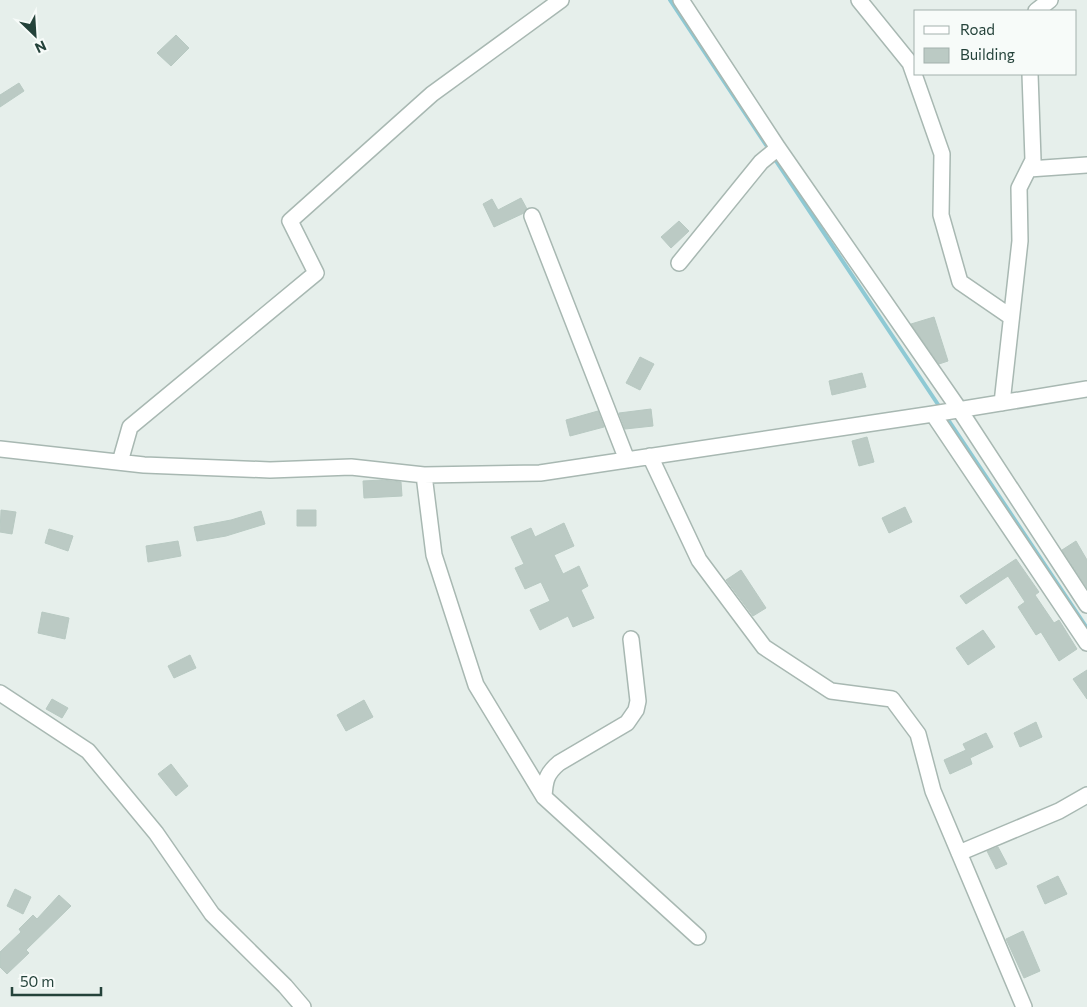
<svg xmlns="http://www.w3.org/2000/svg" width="1087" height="1007" font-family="Commissioner,sans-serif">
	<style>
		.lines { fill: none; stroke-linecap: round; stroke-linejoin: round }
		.stream { stroke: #8ec9d4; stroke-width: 4 }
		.building { fill: #bbcac4; stroke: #b8c9c2 }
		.minor-casing { stroke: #a8b8b2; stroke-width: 18 }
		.minor { stroke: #fff; stroke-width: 15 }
	</style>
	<rect width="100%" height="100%" fill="#e6efeb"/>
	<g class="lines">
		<!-- stream -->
		<path class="stream" d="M670,0L766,145
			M776,161L941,409
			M945,415L1087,628"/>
	</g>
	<!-- building -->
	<path class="building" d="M176,35L189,48L171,66L157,53Z
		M19,83L24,91L0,107V95Z
		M521,198L527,209L524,213L494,227L483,204L492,199L498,210Z
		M679,221L689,231L671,248L661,237Z
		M934,317L948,361L939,364L911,324Z
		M640,357L654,364L640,390L626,383Z
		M862,373L866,387L832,395L829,381Z
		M651,409L653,426L625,429L619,413Z
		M598,411L604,427L570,436L566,420Z
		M867,437L874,462L859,466L852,441Z
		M382,480L401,482L402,496L364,498L363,481Z
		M905,507L912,522L889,533L882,518Z
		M1,510L16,512L12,534L0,532Z
		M297,510H316V526H297Z
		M261,511L265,524L226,536L197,541L194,527L231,520Z
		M564,523L574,546L554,555L563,574L579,566L588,586L581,590L594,618L573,627L568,616L540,630L530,610L550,601L541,582L525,589L515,568L524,564L511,537L531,528L535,537Z
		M49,529L73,536L68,551L45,543Z
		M178,541L181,556L148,562L146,546Z
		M1076,541L1087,560V588L1062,550Z
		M1016,559L1039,592L1035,595L1054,623L1059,620L1077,649L1059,661L1041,632L1036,635L1018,607L1025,602L1008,576L966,604L960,596Z
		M741,570L766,608L753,616L726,580Z
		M42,612L69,618L65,639L38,633Z
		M983,630L995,647L968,665L956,648Z
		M190,655L196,668L174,678L168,666Z
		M1087,670V699L1073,679Z
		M52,699L68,708L62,718L46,709Z
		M364,700L373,717L346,731L337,715Z
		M1036,722L1042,737L1020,747L1014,733Z
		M986,733L993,747L970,758L972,764L950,774L944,760L966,750L963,744Z
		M171,764L188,786L176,796L158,774Z
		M998,847L1007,864L996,869L987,851Z
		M1058,876L1067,894L1045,904L1037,886Z
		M15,889L31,897L23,914L7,906Z
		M59,895L71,906L26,950L29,953L7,974L0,967V952L21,932L19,929L33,915L37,919Z
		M1023,931L1040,971L1024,978L1006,939Z"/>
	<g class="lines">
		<defs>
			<path id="minor" d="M681,0L778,148L959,409L1087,605
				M859,0L910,63L942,154L941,215L960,282L1011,317
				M1036,11L1050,0
				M1029,169L1087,165
				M532,216L627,460
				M679,263L761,162L778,148
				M1002,403L1020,241L1019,188L1033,160L1030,74
				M933,414L1087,643
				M0,449L144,465L270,470L351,467L424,475L540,473L933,414L1087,389
				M650,456L699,560L764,647L831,691L892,699L918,734L933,791L1024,1007
				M120,462L130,427L316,273L290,221L432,94L561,0
				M424,475L434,555L476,685L544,797L698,937
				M0,693L88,751L156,833L212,914L285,986L303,1007
				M544,797C545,781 546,774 559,763L627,723L636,710L638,701L631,639
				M959,853L1059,811L1087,795"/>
		</defs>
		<!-- minor casing -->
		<use href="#minor" class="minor-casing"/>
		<!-- minor -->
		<use href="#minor" class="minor"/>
	</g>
	<!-- legend -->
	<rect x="914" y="10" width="162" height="65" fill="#f7fbf9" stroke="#a3b1ad"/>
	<rect x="924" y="26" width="25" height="8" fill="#ffffff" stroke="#a3b1ad"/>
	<text x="960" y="35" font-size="15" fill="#24423a">Road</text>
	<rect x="924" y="48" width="25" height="15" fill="#bbcac4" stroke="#a3b1ad"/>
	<text x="960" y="60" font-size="15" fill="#24423a">Building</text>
	<!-- north arrow -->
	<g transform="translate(35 35) rotate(155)" stroke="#f7fbf9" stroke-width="4" paint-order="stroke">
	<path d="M0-4L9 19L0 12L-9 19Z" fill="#24423a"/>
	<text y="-8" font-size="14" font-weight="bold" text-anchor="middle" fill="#24423a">N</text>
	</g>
	<!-- scale -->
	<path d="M12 987v8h89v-8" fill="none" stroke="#24423a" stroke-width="2.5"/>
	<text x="20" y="987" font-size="15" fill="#24423a" stroke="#f7fbf9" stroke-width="4" paint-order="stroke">50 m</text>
</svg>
